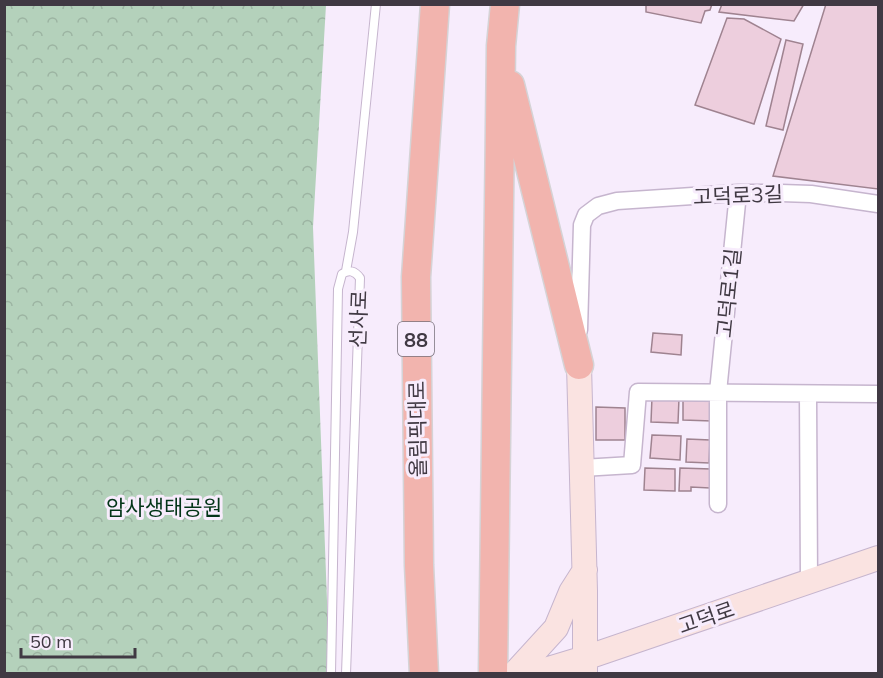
<svg xmlns="http://www.w3.org/2000/svg" width="883" height="678" font-family="Mulish,'Noto Sans KR',sans-serif">
	<style>
		.park { fill: url(#park-crowns) }
		.building { fill: #edcedd; stroke: #9f8390; stroke-width: 1.5 }
		.lines { fill: none; stroke-linecap: round; stroke-linejoin: round }
		.service-casing { stroke: #c6b5ce; stroke-width: 10 }
		.minor-casing { stroke: #c6b5ce; stroke-width: 19 }
		.secondary-casing { stroke: #c6b5ce; stroke-width: 26 }
		.trunk-casing { stroke: #d5d3d6; stroke-width: 31 }
		.service { stroke: #fff; stroke-width: 8 }
		.minor { stroke: #fff; stroke-width: 16 }
		.secondary { stroke: #fae3e1; stroke-width: 24 }
		.trunk { stroke: #f2b4ae; stroke-width: 28 }
		.labels { text-anchor: middle; dominant-baseline: central; stroke-width: 6; stroke-linejoin: round; paint-order: stroke }
		.shield { fill: #f7ecfc; stroke: #776f7a; stroke-width: 1.5 }
		.shield-label { font-size: 20px; font-weight: bold; fill: #403943 }
		.street-label { font-size: 21px; fill: #403943; stroke: #f7ecfc }
		.park-label { font-size: 21px; fill: #033518; stroke: #f7ecfc }
	</style>
	<defs>
		<pattern id="park-crowns" width="20" height="18" patternUnits="userSpaceOnUse" patternTransform="scale(1.5)"><rect width="20" height="18" fill="#b4d1bb"/><path d="M2 6a3 3 0 1 1 6 0M12 15a3 3 0 1 1 6 0" fill="none" stroke="#9cb4a2"/></pattern>
	</defs>
	<rect width="100%" height="100%" fill="#f7ecfc"/>
	<!-- park -->
	<path class="park" d="M4,5H326L313,227L327,601V673H5Z"/>
	<!-- building -->
	<path class="building" d="M646,4H712L710,10L705,11L701,23L646,12Z
		M722,4H804L794,21L719,12Z
		M826,4H878V189L773,176Z
		M727,18L744,19L781,39L754,124L695,105Z
		M786,40L803,44L783,130L766,126Z
		M653,333L682,335L681,355L651,352Z
		M652,397L679,398L678,423L651,422Z
		M683,400L713,401L712,421L683,420Z
		M596,407L625,408V440H596Z
		M652,435L681,436L680,460L650,458Z
		M687,439L710,440L709,463L686,462Z
		M645,468L675,469V491L644,490Z
		M680,468L711,469L710,488L691,487V491H679Z"/>
	<g class="lines">
		<defs>
			<path id="service" d="M346,271L353,232L376,4
				M331,674L338,289L342,274C349,269 355,271 360,278L346,674"/>
			<path id="minor" d="M579,330L582,225L586,215L598,206L617,201L738,193H781L811,194L878,204
				M808,394L809,582
				M582,468L632,465L638,392L878,394
				M718,504V392L738,193"/>
			<path id="secondary" d="M579,365L585,591V674
				M514,674L556,628L571,592L585,570
				M532,674L585,658L878,558"/>
			<path id="trunk" d="M510,85L579,365
				M424,674L419,565L416,277L435,4
				M493,674L501,46L505,4"/>
		</defs>
		<!-- service casing -->
		<use href="#service" class="service-casing"/>
		<!-- minor casing -->
		<use href="#minor" class="minor-casing"/>
		<!-- secondary casing -->
		<use href="#secondary" class="secondary-casing"/>
		<!-- trunk casing -->
		<use href="#trunk" class="trunk-casing"/>
		<!-- service -->
		<use href="#service" class="service"/>
		<!-- minor -->
		<use href="#minor" class="minor"/>
		<!-- secondary -->
		<use href="#secondary" class="secondary"/>
		<!-- trunk -->
		<use href="#trunk" class="trunk"/>
	</g>
	<g class="labels">
		<!-- shield labels -->
		<rect class="shield" x="398" y="322" width="36" height="34" rx="4.5"/>
		<g class="shield-label">
			<text x="416" y="339">88</text>
		</g>
		<!-- street labels -->
		<g class="street-label">
			<text transform="translate(738 195) rotate(-2)">고덕로3길</text>
			<text transform="translate(728 293) rotate(-84)">고덕로1길</text>
			<text transform="translate(358 319) rotate(-88)">선사로</text>
			<text transform="translate(417 429) rotate(-91)">올림픽대로</text>
			<text transform="translate(706 617) rotate(-19)">고덕로</text>
		</g>
		<!-- park labels -->
		<g class="park-label">
			<text x="164" y="507">암사생태공원</text>
		</g>
	</g>
	<!-- border -->
	<rect width="883" height="678" fill="none" stroke="#403943" stroke-width="12"/>
	<!-- scale -->
	<path d="M21 648v9h114v-9" fill="none" stroke="#403943" stroke-width="3"/>
	<text x="30" y="648" font-size="18" fill="#403943" stroke="#f7ecfc" stroke-width="4.5" paint-order="stroke">50 m</text>
</svg>
